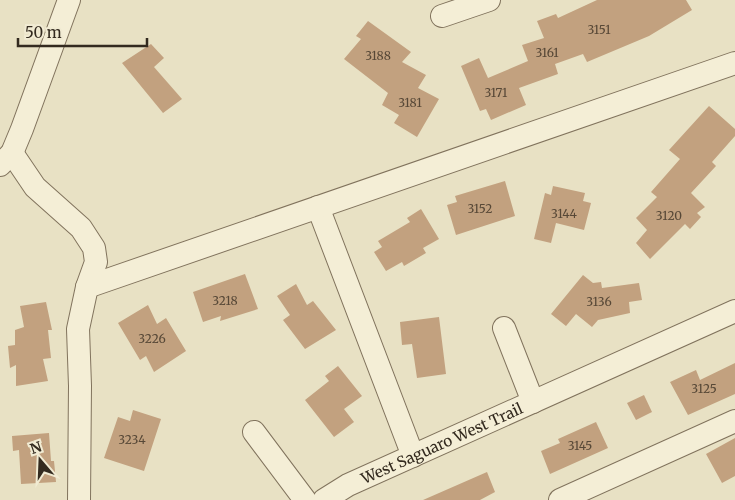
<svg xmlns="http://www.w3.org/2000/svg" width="735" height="500" font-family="Merriweather,serif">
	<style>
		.building { fill: #c2a17f }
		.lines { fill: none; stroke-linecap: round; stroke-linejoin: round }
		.minor-casing { stroke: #81735d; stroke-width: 24 }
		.minor { stroke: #f4eed6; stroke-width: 22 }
		.labels { text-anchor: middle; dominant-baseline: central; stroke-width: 5; stroke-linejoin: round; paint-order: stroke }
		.number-label { font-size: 12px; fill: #574837 }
		.street-label { font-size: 15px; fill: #332a1f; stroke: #f1ebd3 }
	</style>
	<rect width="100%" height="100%" fill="#e8e1c4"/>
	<!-- building -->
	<path class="building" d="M597,0H686L692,10L649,36L587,62L583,54L555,64L558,74L519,88L526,105L491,120L486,109L480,111L461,66L479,58L488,78L528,61L522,45L544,38L537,21L556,14L558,18Z
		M368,21L411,52L402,62L426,75L418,88L439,99L417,137L394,123L399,115L382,105L388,93L344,59L361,39L356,36Z
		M151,44L164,58L154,67L182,99L163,113L122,63Z
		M709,106L735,129V136L712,162L716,166L691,193L705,207L697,213L701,217L690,229L685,224L650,259L636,243L647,230L636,218L657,197L651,192L680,159L669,150Z
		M505,181L515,216L456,235L447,205L457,202L455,196Z
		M553,186L585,193L583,201L591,203L584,230L556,223L551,243L534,239L545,193L551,195Z
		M421,209L439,239L423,248L426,253L404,266L402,262L386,271L374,252L382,247L378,241L410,222L407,218Z
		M245,274L258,309L220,321L221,316L203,322L193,292Z
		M583,275L593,283L601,282L602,288L639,283L642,300L629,302L630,313L598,320L592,327L576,314L566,326L551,314Z
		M296,284L307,305L313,301L336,330L305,349L283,320L290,315L277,296Z
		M46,302L52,330H48L51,358L43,359L48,381L16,386V365L10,368L8,346L15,345V330L24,327L20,306Z
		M148,305L157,324L166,318L186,351L154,372L146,356L140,360L118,323Z
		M439,317L446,374L417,378L412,344L402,345L400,322Z
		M735,363V394L688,415L670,382L696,370L700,380Z
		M338,366L362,396L344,409L354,422L334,437L305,400L329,381L325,376Z
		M644,395L652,412L636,420L627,403Z
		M133,410L161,419L144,471L104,458L118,417L130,421Z
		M596,422L608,448L550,474L541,451L560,443L558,439Z
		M49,433L51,461H54L56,482L21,484L19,450L13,451L12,436Z
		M735,438V476L722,483L706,454Z
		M487,472L495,492L480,500H423Z"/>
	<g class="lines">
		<defs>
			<g id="minor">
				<path d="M442,16L489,0"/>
				<path d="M12,153L35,187L81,228L94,248L96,262L87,287L78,329L80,386L79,500"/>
				<path d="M0,165L12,153L22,129L69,0"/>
				<path d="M318,207L413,456"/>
				<path d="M87,287L735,63"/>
				<path d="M504,328L533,402"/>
				<path d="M254,432L305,500"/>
				<path id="s1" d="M324,500L348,485L735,311"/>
				<path d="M560,500L735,421"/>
			</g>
		</defs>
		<!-- minor casing -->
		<use href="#minor" class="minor-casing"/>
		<!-- minor -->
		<use href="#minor" class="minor"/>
	</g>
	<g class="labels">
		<!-- number labels -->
		<g class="number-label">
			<text x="599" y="29">3151</text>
			<text x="547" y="52">3161</text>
			<text x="378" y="55">3188</text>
			<text x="496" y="92">3171</text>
			<text x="410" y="102">3181</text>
			<text x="480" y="208">3152</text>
			<text x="564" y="213">3144</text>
			<text x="669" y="215">3120</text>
			<text x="225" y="300">3218</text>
			<text x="599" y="301">3136</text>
			<text x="152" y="338">3226</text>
			<text x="704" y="388">3125</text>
			<text x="132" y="439">3234</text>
			<text x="580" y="445">3145</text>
		</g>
		<!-- street labels -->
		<g class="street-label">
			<text stroke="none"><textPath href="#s1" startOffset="131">West Saguaro West Trail</textPath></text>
		</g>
	</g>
	<!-- north arrow -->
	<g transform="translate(40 460) rotate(341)" stroke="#f1ebd3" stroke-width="4" paint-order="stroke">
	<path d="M0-4L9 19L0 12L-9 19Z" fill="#332a1f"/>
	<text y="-8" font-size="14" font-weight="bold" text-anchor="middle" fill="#332a1f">N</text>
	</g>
	<!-- scale -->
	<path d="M18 38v8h129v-8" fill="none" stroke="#332a1f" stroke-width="2.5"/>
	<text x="25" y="38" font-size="15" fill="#332a1f" stroke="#f1ebd3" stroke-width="4" paint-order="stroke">50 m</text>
</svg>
